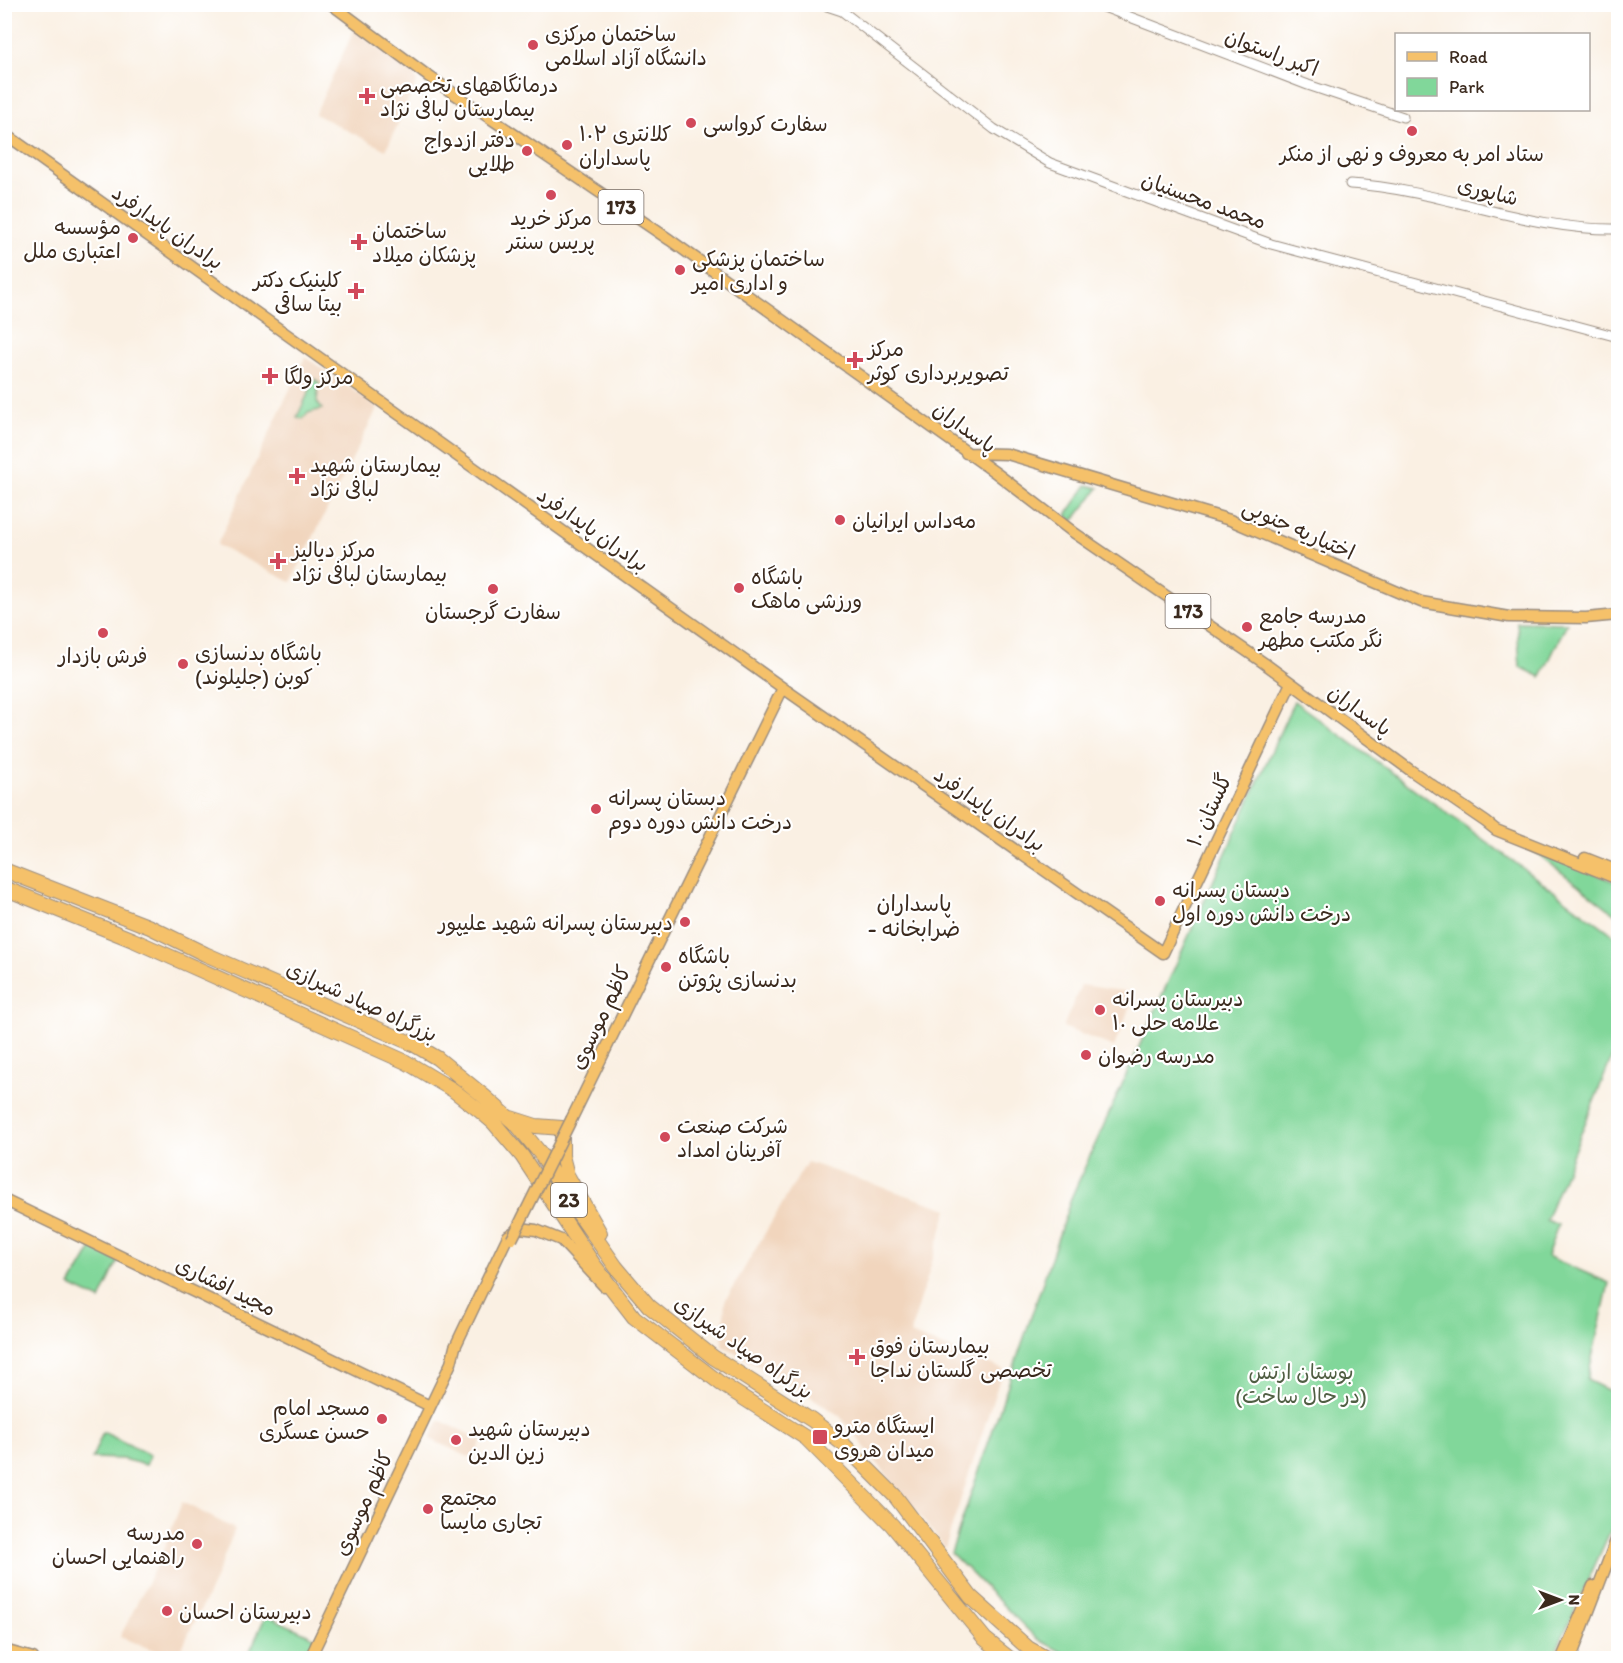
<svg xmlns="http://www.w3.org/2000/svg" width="1623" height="1663" font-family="Itim,'Playpen Sans Arabic',sans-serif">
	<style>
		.built { fill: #f1d5bd }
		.green { fill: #81d79a; stroke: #5e805c; stroke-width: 1.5 }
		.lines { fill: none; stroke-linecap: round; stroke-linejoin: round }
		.minor-casing { stroke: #9a8d80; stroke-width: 11 }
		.major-casing { stroke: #9a8d80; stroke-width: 13 }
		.highway-casing { stroke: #9a8d80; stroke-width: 16 }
		.minor { stroke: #fff; stroke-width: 9 }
		.major { stroke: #f5c16b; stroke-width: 10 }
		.highway { stroke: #f5c16b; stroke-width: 14 }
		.major-bridge-casing { stroke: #9a8d80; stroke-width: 13; stroke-linecap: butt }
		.major-bridge { stroke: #f5c16b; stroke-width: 10 }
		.poi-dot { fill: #d1495b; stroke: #fff; stroke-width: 2 }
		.labels { text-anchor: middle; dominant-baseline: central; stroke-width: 4.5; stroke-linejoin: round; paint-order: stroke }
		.shield { fill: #fff; stroke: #766a62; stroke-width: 1.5 }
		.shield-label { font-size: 20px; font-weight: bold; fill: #3b2a1e }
		.poi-label { font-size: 21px; fill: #3b2a1e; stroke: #fff; text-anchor: start }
		.street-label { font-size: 21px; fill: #3b2a1e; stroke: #fff }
		.park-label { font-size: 21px; fill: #505e43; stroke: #fff }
		.neighbourhood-label { font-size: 22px; fill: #3b2a1e; stroke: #fff }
	</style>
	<rect width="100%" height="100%" fill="#fff"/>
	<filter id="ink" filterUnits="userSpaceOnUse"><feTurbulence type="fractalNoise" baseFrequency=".0167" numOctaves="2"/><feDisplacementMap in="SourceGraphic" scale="12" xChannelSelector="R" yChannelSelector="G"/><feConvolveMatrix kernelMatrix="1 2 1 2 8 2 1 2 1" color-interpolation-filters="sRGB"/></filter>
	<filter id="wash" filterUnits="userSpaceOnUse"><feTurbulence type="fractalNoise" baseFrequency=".008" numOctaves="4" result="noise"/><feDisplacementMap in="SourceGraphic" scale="24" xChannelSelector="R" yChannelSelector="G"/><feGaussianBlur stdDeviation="1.35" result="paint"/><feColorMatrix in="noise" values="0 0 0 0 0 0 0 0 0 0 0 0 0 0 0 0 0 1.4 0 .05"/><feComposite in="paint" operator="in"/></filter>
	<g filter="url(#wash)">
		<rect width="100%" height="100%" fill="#faf0e3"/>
		<!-- built -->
		<path class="built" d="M354,30L414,73L417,82L386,150L315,114Z
			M305,357L378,407L291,582L217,545Z
			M1081,985L1135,993L1114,1047L1063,1027Z
			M807,1162L948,1209L910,1334L1003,1369L945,1548L840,1416L796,1387L722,1345L725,1301Z
			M439,1420L482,1440L473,1459L430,1439Z
			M182,1502L235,1529L213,1584L177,1658H174L120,1637L160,1558Z"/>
		<!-- green -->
		<path class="green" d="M315,379L319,382L317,402L322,409L308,413L303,419L297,417Z
			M1087,485L1099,488L1073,521L1066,515Z
			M1517,622L1567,623L1541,677L1520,667Z
			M1294,701L1618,938V1042L1546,1220L1558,1225L1547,1256L1609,1283L1587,1380L1618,1395V1514L1553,1658H1073L1037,1639L951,1553L1072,1196Z
			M1530,848L1618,883V916Z
			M92,1248L118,1261L100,1300L70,1286Z
			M103,1432L150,1455L146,1465L122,1459L92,1458Z
			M266,1615L316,1638L304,1658H247Z"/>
	</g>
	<g filter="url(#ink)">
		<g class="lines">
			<defs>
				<path id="minor" d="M821,4L842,11L994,129L1050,163L1271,244L1618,337
					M1096,4L1308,85L1403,117
					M1350,184C1441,189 1527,231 1618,229"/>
				<path id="major" d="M331,4L428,76L670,240L996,473L1073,532L1264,663L1410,770L1486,822L1496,830L1618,879
					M4,133L783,688L1163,953L1291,683
					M966,453L1007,454L1230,520L1421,602L1509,617L1586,618L1618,615
					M1585,858L1618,871
					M572,1118L783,688
					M4,1200L430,1406
					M4,1650L33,1658
					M310,1658L451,1363L455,1347L508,1236L520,1228L536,1230L561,1240L604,1286
					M1562,1658L1593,1586
					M1571,1658L1618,1535"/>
				<path id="highway" d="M4,870L150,927L205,954L413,1044L437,1058L485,1097L518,1126L540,1153L568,1198L616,1267L649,1306L713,1357L812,1420L843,1444L895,1496L971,1597L1028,1648L1046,1658
					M4,888L133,940L406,1062L453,1090L480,1111L494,1123L522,1156L594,1265L634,1317L720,1383L806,1438L892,1525L985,1639L1009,1658
					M511,1118L536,1126L562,1128V1156L567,1175L600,1233"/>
			</defs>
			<!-- minor casing -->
			<use href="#minor" class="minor-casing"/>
			<!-- major casing -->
			<use href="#major" class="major-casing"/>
			<!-- highway casing -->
			<use href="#highway" class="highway-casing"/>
			<!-- minor -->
			<use href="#minor" class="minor"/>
			<!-- major -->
			<use href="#major" class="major"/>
			<!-- highway -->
			<use href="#highway" class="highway"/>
			<defs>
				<path id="major-bridge" d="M512,1239L572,1118"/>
			</defs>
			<!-- major-bridge casing -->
			<use href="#major-bridge" class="major-bridge-casing"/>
			<!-- major-bridge -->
			<use href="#major-bridge" class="major-bridge"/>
		</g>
	</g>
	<!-- markers -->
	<g class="poi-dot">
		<circle cx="533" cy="45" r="6"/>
		<path d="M364 87h6v6h6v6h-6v6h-6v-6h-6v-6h6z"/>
		<circle cx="691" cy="123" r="6"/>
		<circle cx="1412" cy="131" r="6"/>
		<circle cx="567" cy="145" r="6"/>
		<circle cx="527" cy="151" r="6"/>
		<circle cx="551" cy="195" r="6"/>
		<circle cx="133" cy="238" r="6"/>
		<path d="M356 233h6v6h6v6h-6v6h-6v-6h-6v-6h6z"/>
		<circle cx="680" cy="270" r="6"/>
		<path d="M353 282h6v6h6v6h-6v6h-6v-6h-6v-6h6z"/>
		<path d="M852 351h6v6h6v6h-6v6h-6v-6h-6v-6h6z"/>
		<path d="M267 367h6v6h6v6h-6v6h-6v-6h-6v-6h6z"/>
		<path d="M294 467h6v6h6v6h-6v6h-6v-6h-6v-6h6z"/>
		<circle cx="840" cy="520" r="6"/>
		<path d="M275 552h6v6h6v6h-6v6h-6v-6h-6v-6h6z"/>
		<circle cx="739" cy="588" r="6"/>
		<circle cx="493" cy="589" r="6"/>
		<circle cx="1247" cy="627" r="6"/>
		<circle cx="103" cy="633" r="6"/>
		<circle cx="183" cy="664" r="6"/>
		<circle cx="596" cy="809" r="6"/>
		<circle cx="1160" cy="901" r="6"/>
		<circle cx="685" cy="922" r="6"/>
		<circle cx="666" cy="967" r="6"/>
		<circle cx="1100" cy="1010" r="6"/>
		<circle cx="1086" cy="1055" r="6"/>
		<circle cx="665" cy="1137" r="6"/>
		<path d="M854 1348h6v6h6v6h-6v6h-6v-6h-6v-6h6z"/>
		<circle cx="382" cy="1419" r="6"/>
		<rect x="812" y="1429" width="16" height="16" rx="3"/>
		<circle cx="456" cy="1440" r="6"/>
		<circle cx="428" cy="1509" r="6"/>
		<circle cx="197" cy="1544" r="6"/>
		<circle cx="167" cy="1611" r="6"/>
	</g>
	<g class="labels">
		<!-- shield labels -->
		<g class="shield">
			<rect x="598.5" y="190" width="45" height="34" rx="4.5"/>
			<rect x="1165.5" y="594" width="45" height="34" rx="4.5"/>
			<rect x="551" y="1183" width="36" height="34" rx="4.5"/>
		</g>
		<g class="shield-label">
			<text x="621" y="207">173</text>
			<text x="1188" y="611">173</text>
			<text x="569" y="1200">23</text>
		</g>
		<!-- poi labels -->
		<g class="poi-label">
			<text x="545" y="33">ساختمان مرکزی<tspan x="545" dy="24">دانشگاه آزاد اسلامی</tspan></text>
			<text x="380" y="84">درمانگاههای تخصصی<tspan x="380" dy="24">بیمارستان لبافی نژاد</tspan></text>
			<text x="703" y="123">سفارت کرواسی</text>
			<text x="579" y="133">کلانتری ۱۰۲<tspan x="579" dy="24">پاسداران</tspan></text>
			<text x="515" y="139" text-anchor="end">دفتر ازدواج<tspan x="515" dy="24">طلایی</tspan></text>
			<text x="1412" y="153" text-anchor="middle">ستاد امر به معروف و نهی از منکر</text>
			<text x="551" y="217" text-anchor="middle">مرکز خرید<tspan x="551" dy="24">پریس سنتر</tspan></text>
			<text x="121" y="226" text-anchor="end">مؤسسه<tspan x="121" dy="24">اعتباری ملل</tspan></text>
			<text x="372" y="230">ساختمان<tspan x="372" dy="24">پزشکان میلاد</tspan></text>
			<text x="692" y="258">ساختمان پزشکی<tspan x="692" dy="24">و اداری امیر</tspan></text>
			<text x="342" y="279" text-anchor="end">کلینیک دکتر<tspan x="342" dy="24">بیتا ساقی</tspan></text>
			<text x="868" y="348">مرکز<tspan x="868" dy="24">تصویربرداری کوثر</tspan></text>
			<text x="284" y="376">مرکز ولگا</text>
			<text x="310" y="464">بیمارستان شهید<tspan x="310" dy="24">لبافی نژاد</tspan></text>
			<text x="852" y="520">مه‌داس ایرانیان</text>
			<text x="292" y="549">مرکز دیالیز<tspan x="292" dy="24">بیمارستان لبافی نژاد</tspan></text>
			<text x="751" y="576">باشگاه<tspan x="751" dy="24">ورزشی ماهک</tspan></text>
			<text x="493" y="611" text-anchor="middle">سفارت گرجستان</text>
			<text x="1259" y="615">مدرسه جامع<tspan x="1259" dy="24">نگر مکتب مطهر</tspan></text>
			<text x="195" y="652">باشگاه بدنسازی<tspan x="195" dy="24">کوبن (جلیلوند)</tspan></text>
			<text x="103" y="655" text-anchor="middle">فرش بازدار</text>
			<text x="608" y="797">دبستان پسرانه<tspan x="608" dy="24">درخت دانش دوره دوم</tspan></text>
			<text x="1172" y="889">دبستان پسرانه<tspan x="1172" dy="24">درخت دانش دوره اول</tspan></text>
			<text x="673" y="922" text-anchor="end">دبیرستان پسرانه شهید علیپور</text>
			<text x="678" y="955">باشگاه<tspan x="678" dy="24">بدنسازی پژوتن</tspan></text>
			<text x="1112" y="998">دبیرستان پسرانه<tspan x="1112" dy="24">علامه حلی ۱۰</tspan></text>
			<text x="1098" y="1055">مدرسه رضوان</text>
			<text x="677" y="1125">شرکت صنعت<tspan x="677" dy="24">آفرینان امداد</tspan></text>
			<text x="870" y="1345">بیمارستان فوق<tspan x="870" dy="24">تخصصی گلستان نداجا</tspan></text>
			<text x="370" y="1407" text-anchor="end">مسجد امام<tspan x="370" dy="24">حسن عسگری</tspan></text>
			<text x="834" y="1425">ایستگاه مترو<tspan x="834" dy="24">میدان هروی</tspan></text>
			<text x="468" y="1428">دبیرستان شهید<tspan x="468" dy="24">زین الدین</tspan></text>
			<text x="440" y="1497">مجتمع<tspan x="440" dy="24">تجاری مايسا</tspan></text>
			<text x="185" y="1532" text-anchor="end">مدرسه<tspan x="185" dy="24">راهنمایی احسان</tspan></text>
			<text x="179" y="1611">دبیرستان احسان</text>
		</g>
		<!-- street labels -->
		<g class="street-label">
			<text transform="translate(1272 52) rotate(21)">اکبر راستوان</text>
			<text transform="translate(1488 191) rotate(14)">شاپوری</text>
			<text transform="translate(1204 200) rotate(20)">محمد محسنیان</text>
			<text transform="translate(168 227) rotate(35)">برادران پایدارفرد</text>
			<text transform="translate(965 427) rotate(36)">پاسداران</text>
			<text transform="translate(593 529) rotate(35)">برادران پایدارفرد</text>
			<text transform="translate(1299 529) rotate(24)">اختیاریه جنوبی</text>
			<text transform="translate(1360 710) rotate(36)">پاسداران</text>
			<text transform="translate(990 809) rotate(35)">برادران پایدارفرد</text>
			<text transform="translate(1209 810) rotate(-65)">گلستان ۱۰</text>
			<text transform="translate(362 1001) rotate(25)">بزرگراه صیاد شیرازی</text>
			<text transform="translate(600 1017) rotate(-64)">کاظم موسوی</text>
			<text transform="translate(226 1286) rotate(26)">مجید افشاری</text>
			<text transform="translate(744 1347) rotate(35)">بزرگراه صیاد شیرازی</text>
			<text transform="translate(363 1503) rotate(-65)">کاظم موسوی</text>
		</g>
		<!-- park labels -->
		<g class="park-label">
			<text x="1301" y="1371">بوستان ارتش<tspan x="1301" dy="24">(در حال ساخت)</tspan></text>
		</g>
		<!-- neighbourhood labels -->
		<g class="neighbourhood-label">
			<text x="914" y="903">پاسداران<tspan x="914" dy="25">- ضرابخانه</tspan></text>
		</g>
	</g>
	<!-- margin -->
	<rect width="1623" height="1663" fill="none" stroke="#fff" stroke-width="24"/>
	<!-- legend -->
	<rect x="1395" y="33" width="195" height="78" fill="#ffffff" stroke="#b1aaa5" stroke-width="1.5"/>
	<rect x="1407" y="52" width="30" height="9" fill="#f5c16b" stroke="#b1aaa5" stroke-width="1.5"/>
	<text x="1449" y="63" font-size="18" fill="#3b2a1e">Road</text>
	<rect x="1407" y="78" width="30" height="18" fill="#81d79a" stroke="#b1aaa5" stroke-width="1.5"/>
	<text x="1449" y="93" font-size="18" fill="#3b2a1e">Park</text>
	<!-- north arrow -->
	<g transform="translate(1560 1600) rotate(90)" stroke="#ffffff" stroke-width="4.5" paint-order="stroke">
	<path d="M0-4.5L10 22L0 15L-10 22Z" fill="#3b2a1e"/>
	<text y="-9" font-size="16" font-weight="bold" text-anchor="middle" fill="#3b2a1e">N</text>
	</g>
</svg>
